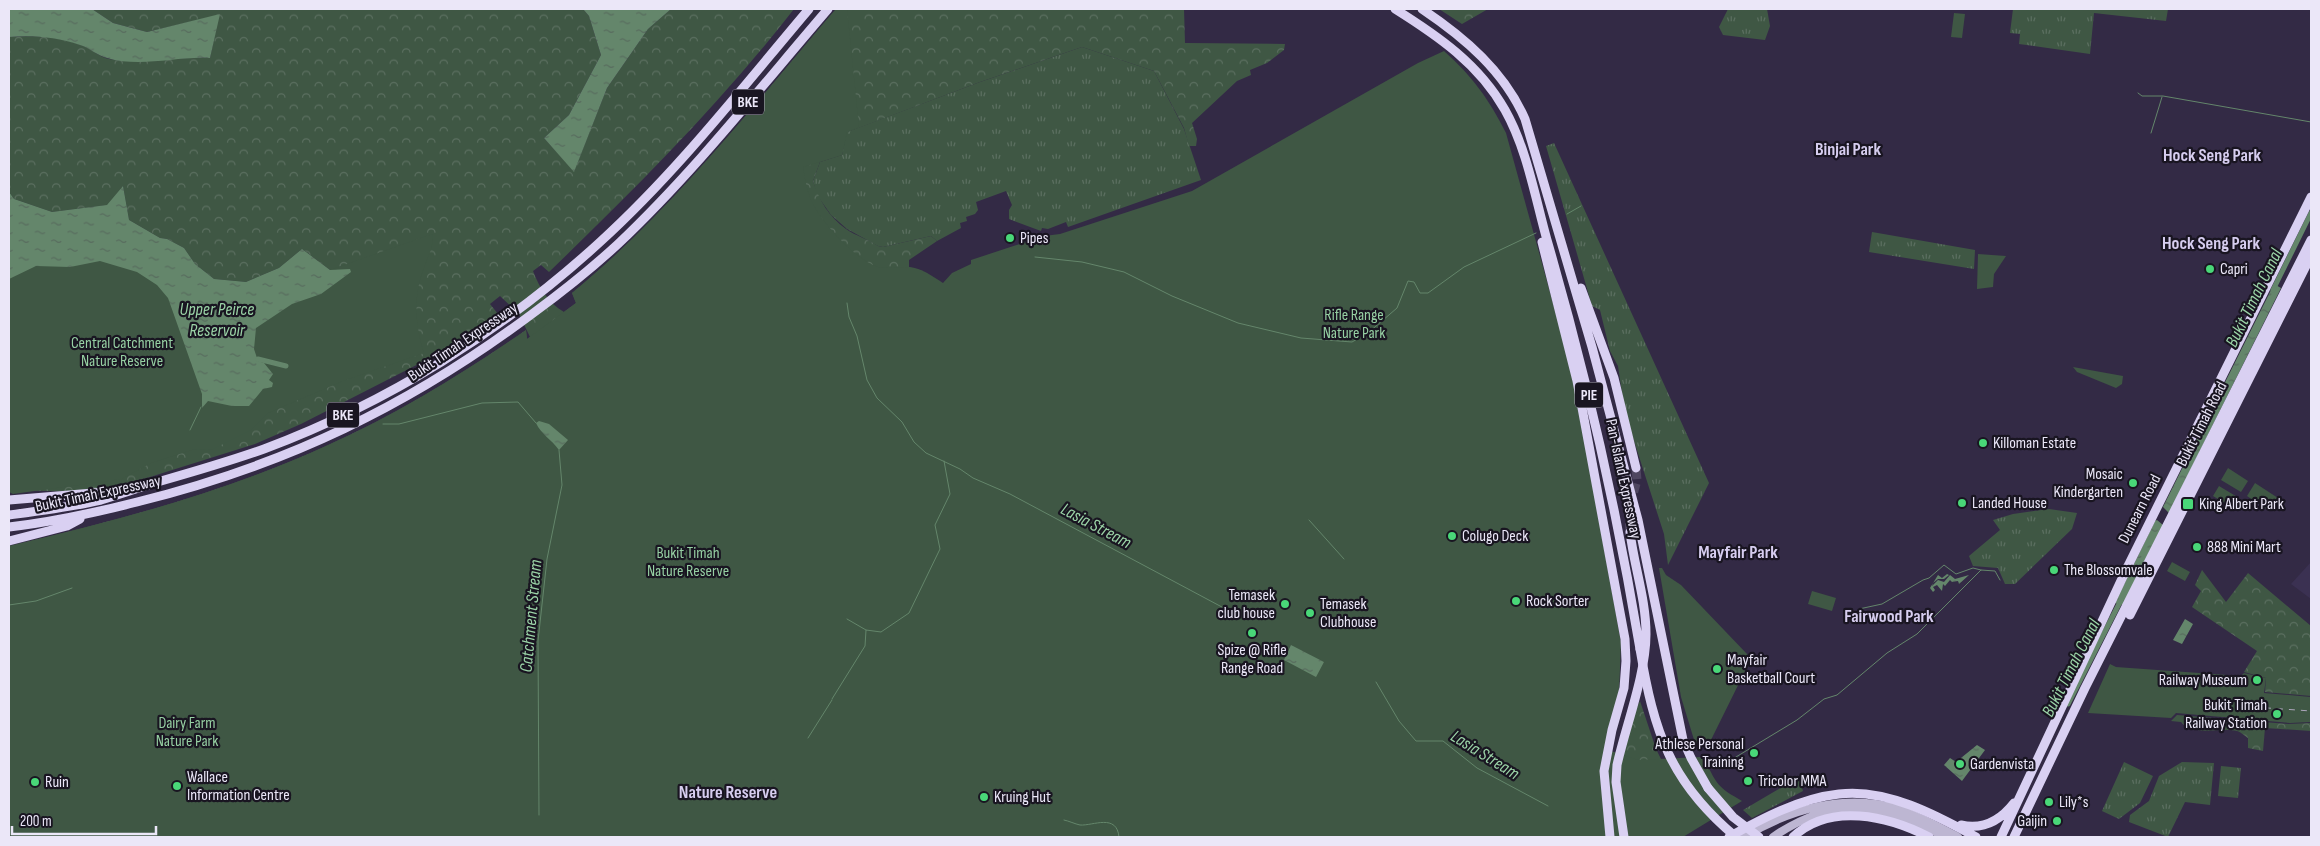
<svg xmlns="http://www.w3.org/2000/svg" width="2320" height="846" font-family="'Sofia Sans Condensed',sans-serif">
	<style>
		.built { fill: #3b3152 }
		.grass { fill: url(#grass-tufts) }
		.forest { fill: url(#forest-crowns) }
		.green { fill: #3f5744 }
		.water { fill: url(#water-ripples) }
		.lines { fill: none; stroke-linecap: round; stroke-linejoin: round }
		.stream { stroke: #64866b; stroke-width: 1 }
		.canal { stroke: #64866b; stroke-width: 5 }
		.highway-tunnel { stroke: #4f4660; stroke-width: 9; stroke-dasharray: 9 4.5; stroke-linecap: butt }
		.major { stroke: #bdb6d2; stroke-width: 8 }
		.highway { stroke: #d9d0f2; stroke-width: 9 }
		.rail { stroke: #aca6bb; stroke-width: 1; stroke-dasharray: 6 6; stroke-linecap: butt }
		.highway-bridge { stroke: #d9d0f2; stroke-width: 9 }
		.poi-dot { fill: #49d778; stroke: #191521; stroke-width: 2 }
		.labels { text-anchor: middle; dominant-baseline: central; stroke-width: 4.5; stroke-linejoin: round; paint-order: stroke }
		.shield { fill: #191521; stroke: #aca8b8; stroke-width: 1 }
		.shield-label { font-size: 15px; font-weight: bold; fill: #ebe7f8 }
		.poi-label { font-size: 16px; fill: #ebe7f8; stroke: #191521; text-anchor: start }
		.park-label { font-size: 16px; fill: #96d0a3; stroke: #191521 }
		.street-label { font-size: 16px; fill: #ebe7f8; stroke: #191521 }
		.neighbourhood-label { font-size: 18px; font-weight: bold; fill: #d6cdef; stroke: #191521 }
		.water-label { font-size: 18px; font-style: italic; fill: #9bd4a7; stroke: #191521 }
	</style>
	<defs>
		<pattern id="grass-tufts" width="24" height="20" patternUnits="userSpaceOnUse" patternTransform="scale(1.25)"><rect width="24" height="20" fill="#3f5744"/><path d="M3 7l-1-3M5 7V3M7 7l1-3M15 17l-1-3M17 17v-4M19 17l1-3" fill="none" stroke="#5b6f60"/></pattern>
		<pattern id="forest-crowns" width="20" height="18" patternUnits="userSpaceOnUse" patternTransform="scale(1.25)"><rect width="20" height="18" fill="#3f5744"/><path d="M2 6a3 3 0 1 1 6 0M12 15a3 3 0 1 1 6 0" fill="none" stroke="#5b6f60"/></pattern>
		<pattern id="water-ripples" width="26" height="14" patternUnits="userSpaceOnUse" patternTransform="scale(1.25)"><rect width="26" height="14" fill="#64866b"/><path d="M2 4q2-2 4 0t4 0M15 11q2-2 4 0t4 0" fill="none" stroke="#586c5e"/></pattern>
	</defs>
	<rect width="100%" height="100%" fill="#332a45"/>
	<!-- built -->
	<path class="built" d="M2311,562V599L2291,584Z"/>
	<!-- grass -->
	<path class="grass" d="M1728,9H1767L1770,26L1765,40L1723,35L1719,27Z
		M2013,9H2168L2166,21L2094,13L2090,54L2019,44L2020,34L2010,33Z
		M1082,47L1154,71L1184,129L1201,180L1068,227L1066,222L1048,229L1042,228L1041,231L1009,219V210L1012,205L1006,191L976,202L978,210L975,214L966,217L967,221L960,223L961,228L937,241L931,236L883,247L878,246L847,229L831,215L817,195L813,181L820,162L842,155L847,132L980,82Z
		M1554,143L1709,483L1668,565L1664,534L1625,413L1618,366L1610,351L1600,310L1592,306L1546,146Z
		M1872,232L1975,250L1974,269L1869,252Z
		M2049,509L2077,513L2072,529L2015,584H2005L1998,568L1973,566L1969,556L2000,530L1993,520L2013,514Z
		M2124,762L2153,776L2140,803L2119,819L2102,811Z
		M2182,762L2214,763L2210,805L2185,802L2168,837L2129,822L2130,815L2149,801L2159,776Z
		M2221,766L2241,768L2238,798L2218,796Z
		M1799,777L1803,791L1752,818L1743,810Z"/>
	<!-- forest -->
	<path class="forest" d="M92,9H583L589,16L601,55L569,115L544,138L574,171L607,88L648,29L671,9H794C720,104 636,188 549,272L541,265L533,271C539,287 549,304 564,312L576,303L572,293C672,211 752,107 836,9H1184L1185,43L1285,44L1284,50L1267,63L1250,70L1251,75L1237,81L1192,123L1197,139L1196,146H1189L1184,128L1154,71L1082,47L980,82L848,132L842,155L820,162L813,181C819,200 829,217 846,229C856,236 868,239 878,246L883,247L931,236L937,241L909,260V267L923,271L917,277L350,475L9,546C117,521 225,492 326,446C397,414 462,374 526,330L527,339L530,337L519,314L500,296L490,304L498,314L436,355L301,424L255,444L150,477L107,488L82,492L9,490V279L168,298L330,270L302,249L279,268L246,282L214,279L195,264L184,248L167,239L160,238L129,220L123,186L108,205L52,212L14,199L9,192V37C33,35 58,36 81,45C91,48 99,57 109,59C143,65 176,56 210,58L219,15L147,32L113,23Z
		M1439,9H1488L1462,24Z
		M2202,570L2226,602L2248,573L2311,626V696L2265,692L2266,678L2244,672L2257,651L2192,607L2201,591L2195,585Z
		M1640,701L1656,749L1669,775L1621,768L1631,719Z
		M2177,715L2288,724L2311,723V731L2265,728L2263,751L2248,748V738C2245,736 2241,732 2237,731C2221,727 2194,737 2181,722L2171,721Z"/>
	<!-- green -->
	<path class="green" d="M836,9H847L859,127L847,132L842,155L803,167C805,179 807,193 813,204C824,225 856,260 878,267C889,269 898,267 909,267C922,268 932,276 943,283L952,273L971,264V260L1044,236L1060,234L1192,191L1418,63L1444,51C1472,76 1489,99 1506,133L1564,343L1576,394L1621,642L1619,694L1605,749L1638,760L1700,757C1708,762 1710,773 1716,781C1722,790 1732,795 1742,801L1683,837H9V546C117,521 225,492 326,446C397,414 462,374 526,330L527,339L576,303L572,293C672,211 752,107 836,9Z
		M1954,13L1965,14L1962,38L1951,37Z
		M123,186L129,220L160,238L167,239L184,248L195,264L214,279L246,282L279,268L302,249L330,270L432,234C434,248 428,255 424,268C413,295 415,326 424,353L343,381L268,413L251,430L213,449L192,450L151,463L122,479L13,494L9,492V192L14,199L52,212L107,205Z
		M1978,254L2006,256L1994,274L1993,287L1977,289Z
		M2073,367L2123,376L2122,384L2116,388L2077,372Z
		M2228,468L2248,481L2241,492L2221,480Z
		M2255,483L2278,498L2269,511L2247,496Z
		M2219,486L2239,498L2233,508L2213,496Z
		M2172,562L2190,572L2185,581L2167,571Z
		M1659,568H1662L1666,575L1681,585L1747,654L1750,661L1707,748L1695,743L1681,697Z
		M1812,591L1836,598L1832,611L1808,604Z
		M2110,664L2116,667L2241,676L2244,673L2266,678L2264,693L2311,697V722L2290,723L2176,713L2171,718L2088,713Z"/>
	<!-- water -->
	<path class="water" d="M9,9H92L113,23L147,32L220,14L210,58C176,56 141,68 107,58C98,56 90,48 80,45C56,37 33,35 9,37Z
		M583,9H671L648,29L607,88L574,172L544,138L569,115L601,55L589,16Z
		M123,186L129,220L160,238L167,239L184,248L195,264L214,279L246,282L279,268L302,249L330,270L350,269L351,272L321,294L292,304L256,328L254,349L258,361L264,363L273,374L269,380L273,383L272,387L263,389L249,406H232L208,401L202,408V394L168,298L157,285L137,272L100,261L70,267L36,266L9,279V192L14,199L52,212L107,205Z
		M2274,284L2281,288L2169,513L2163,507Z
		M539,421L549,424L568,440L559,450C552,440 541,434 536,423Z
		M2157,520L2163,525L2123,605L2115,603L2155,521Z
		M1947,574L1949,575L1944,579H1938L1933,583L1932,586L1938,580L1944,582L1950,575L1955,579L1969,575L1959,584L1958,581L1952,582L1950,580L1945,586L1943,584L1942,591L1937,585L1933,587L1935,590L1933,592L1930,588L1938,575L1942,578Z
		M2185,619L2193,624L2182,644L2173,640Z
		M1291,645L1324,662L1316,677L1284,660Z
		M1977,745L1985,750L1962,781L1944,765L1950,758L1956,762Z"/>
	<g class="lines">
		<!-- stream -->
		<path class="stream" d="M2138,93L2142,96H2163L2311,122
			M2151,133L2162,97
			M1567,214L1581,206
			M1035,257L1082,262L1124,272L1172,296L1238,323L1301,338L1352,342L1368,333L1397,308L1408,281L1414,282L1420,293H1428L1464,267L1536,233
			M847,303L849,317L857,336L867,380L877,398L902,422L914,442L926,453L960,469L973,478L1010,494L1235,614
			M383,424H399L482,403L518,402L536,423
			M190,430L201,407
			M1309,520L1344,559
			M9,605L36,601L72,588
			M1859,609L1882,604L1923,580L1929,578L1944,565L1956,574L1973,568L1981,570
			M847,619L866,630
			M1376,682L1399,721L1416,741H1443L1477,768L1548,806
			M832,699L865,646L866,630L881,632L909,613L940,549L935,525L950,494L944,461
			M808,738L832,700
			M1720,761L1731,760L1797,720L1824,699L1837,695L1887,653L1917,634L1981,570L1995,571L2000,580
			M539,815L538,641L547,559L562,485L559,450
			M1064,820C1069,821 1075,824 1080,825C1093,826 1117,813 1119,837"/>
		<!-- canal -->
		<path class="canal" d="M2273,290L2311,213
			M258,359L286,366
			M2068,704L2121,600"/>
		<!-- highway-tunnel -->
		<path class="highway-tunnel" d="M1630,532L1629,509L1637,480L1636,468"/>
		<!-- major -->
		<path class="major" d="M1744,837C1790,809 1845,793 1899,809C1919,816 1939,827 1958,837
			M1773,837C1835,794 1881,804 1945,837"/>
		<!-- highway -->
		<path class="highway" d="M1395,9C1438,36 1479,64 1505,110C1527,149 1535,197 1547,240C1586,374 1617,511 1640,649
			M1422,9C1465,38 1504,71 1525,119L1592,347L1638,520L1683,740L1691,758L1708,788
			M1542,242L1577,381L1625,639L1626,661L1624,688L1612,730L1604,771L1610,837
			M1581,288L1614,378L1636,468
			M9,500L117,491
			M9,515C39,511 71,507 101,500C121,494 141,487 161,481C196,471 230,461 264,449C387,403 503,331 600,242C677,172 742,88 809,9
			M9,527C52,522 94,513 137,502C286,465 409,406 532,314C562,292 591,269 618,244C694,172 760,88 828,9
			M9,541L67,526L80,519
			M2130,615L2311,256
			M1961,825C1983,830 2000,821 2014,803
			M1624,837L1616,782L1617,765C1626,725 1646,674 1646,634C1646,599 1634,566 1630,532
			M1729,837C1763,818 1801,798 1839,794C1886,788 1936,815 1976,837
			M1793,837C1830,802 1888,816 1929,837
			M2001,837L2127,568L2311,197
			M2014,837L2085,688L2311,240"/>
		<!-- rail -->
		<path class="rail" d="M2253,707L2311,711"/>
		<!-- highway-bridge -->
		<path class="highway-bridge" d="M1640,649C1654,732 1670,782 1736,837
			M1708,788L1733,817L1759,837"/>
	</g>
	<!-- markers -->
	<g class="poi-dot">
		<circle cx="1010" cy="238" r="5"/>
		<circle cx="2210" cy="269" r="5"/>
		<circle cx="1983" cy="443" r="5"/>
		<circle cx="2133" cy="483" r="5"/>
		<circle cx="1962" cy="503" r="5"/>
		<rect x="2182" y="498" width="12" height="12" rx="2.5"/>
		<circle cx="1452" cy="536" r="5"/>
		<circle cx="2197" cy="547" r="5"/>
		<circle cx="2054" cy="570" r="5"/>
		<circle cx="1516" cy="601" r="5"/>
		<circle cx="1285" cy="604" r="5"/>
		<circle cx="1310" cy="613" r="5"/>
		<circle cx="1252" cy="633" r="5"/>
		<circle cx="1717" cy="669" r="5"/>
		<circle cx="2257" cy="680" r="5"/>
		<circle cx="2277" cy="714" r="5"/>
		<circle cx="1754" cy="753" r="5"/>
		<circle cx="1960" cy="764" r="5"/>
		<circle cx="1748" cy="781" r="5"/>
		<circle cx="35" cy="782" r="5"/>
		<circle cx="177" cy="786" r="5"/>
		<circle cx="984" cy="797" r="5"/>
		<circle cx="2049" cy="802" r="5"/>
		<circle cx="2057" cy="821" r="5"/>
	</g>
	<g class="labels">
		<!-- shield labels -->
		<g class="shield">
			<rect x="732" y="89.5" width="32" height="25" rx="4"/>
			<rect x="1575" y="382.5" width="28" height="25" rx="4"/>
			<rect x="327" y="402.5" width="32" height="25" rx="4"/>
		</g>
		<g class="shield-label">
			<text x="748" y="102">BKE</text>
			<text x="1589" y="395">PIE</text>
			<text x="343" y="415">BKE</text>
		</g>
		<!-- poi labels -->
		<g class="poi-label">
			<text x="1020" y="238">Pipes</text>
			<text x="2220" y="269">Capri</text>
			<text x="1993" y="443">Killoman Estate</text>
			<text x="2123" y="474" text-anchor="end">Mosaic<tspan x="2123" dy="18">Kindergarten</tspan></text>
			<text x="1972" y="503">Landed House</text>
			<text x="2199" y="504">King Albert Park</text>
			<text x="1462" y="536">Colugo Deck</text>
			<text x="2207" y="547">888 Mini Mart</text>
			<text x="2064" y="570">The Blossomvale</text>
			<text x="1275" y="595" text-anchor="end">Temasek<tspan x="1275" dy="18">club house</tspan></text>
			<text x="1526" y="601">Rock Sorter</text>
			<text x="1320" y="604">Temasek<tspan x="1320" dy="18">Clubhouse</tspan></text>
			<text x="1252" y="650" text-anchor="middle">Spize @ Rifle<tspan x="1252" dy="18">Range Road</tspan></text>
			<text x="1727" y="660">Mayfair<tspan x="1727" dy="18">Basketball Court</tspan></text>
			<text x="2247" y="680" text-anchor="end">Railway Museum</text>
			<text x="2267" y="705" text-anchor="end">Bukit Timah<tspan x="2267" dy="18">Railway Station</tspan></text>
			<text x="1744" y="744" text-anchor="end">Athlese Personal<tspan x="1744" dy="18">Training</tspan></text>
			<text x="1970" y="764">Gardenvista</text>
			<text x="187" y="777">Wallace<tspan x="187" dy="18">Information Centre</tspan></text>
			<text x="1758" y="781">Tricolor MMA</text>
			<text x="45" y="782">Ruin</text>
			<text x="994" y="797">Kruing Hut</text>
			<text x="2059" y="802">Lily*s</text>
			<text x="2047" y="821" text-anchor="end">Gaijin</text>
		</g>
		<!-- park labels -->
		<g class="park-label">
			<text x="1354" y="315">Rifle Range<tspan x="1354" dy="18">Nature Park</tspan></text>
			<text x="122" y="343">Central Catchment<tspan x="122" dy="18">Nature Reserve</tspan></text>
			<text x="688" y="553">Bukit Timah<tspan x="688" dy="18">Nature Reserve</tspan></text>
			<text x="187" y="723">Dairy Farm<tspan x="187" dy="18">Nature Park</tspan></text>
		</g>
		<!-- street labels -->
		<g class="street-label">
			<text transform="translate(463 342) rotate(-34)">Bukit Timah Expressway</text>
			<text transform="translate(2202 424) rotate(-63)">Bukit Timah Road</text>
			<text transform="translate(1623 479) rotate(78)">Pan-Island Expressway</text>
			<text transform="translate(98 494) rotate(-12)">Bukit Timah Expressway</text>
			<text transform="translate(2140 509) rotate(-63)">Dunearn Road</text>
		</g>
		<!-- neighbourhood labels -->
		<g class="neighbourhood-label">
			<text x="1848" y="149">Binjai Park</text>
			<text x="2212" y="155">Hock Seng Park</text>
			<text x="2211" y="243">Hock Seng Park</text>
			<text x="1738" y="552">Mayfair Park</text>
			<text x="1889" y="616">Fairwood Park</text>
			<text x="728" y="792">Nature Reserve</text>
		</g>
		<!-- water labels -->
		<g class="water-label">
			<text transform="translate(2254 298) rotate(-64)">Bukit Timah Canal</text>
			<text x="217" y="309">Upper Peirce<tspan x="217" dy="21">Reservoir</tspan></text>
			<text transform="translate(1096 526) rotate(28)">Lasia Stream</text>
			<text transform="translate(531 616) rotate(-85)">Catchment Stream</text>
			<text transform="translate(2071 668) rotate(-63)">Bukit Timah Canal</text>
			<text transform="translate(1485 755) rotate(32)">Lasia Stream</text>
		</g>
	</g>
	<!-- border -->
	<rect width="2320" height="846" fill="none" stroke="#ebe7f8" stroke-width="20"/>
	<!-- scale -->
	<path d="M12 826v8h144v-8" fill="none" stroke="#ebe7f8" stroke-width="2.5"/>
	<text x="20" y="826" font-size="15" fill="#ebe7f8" stroke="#191521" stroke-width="4" paint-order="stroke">200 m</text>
</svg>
